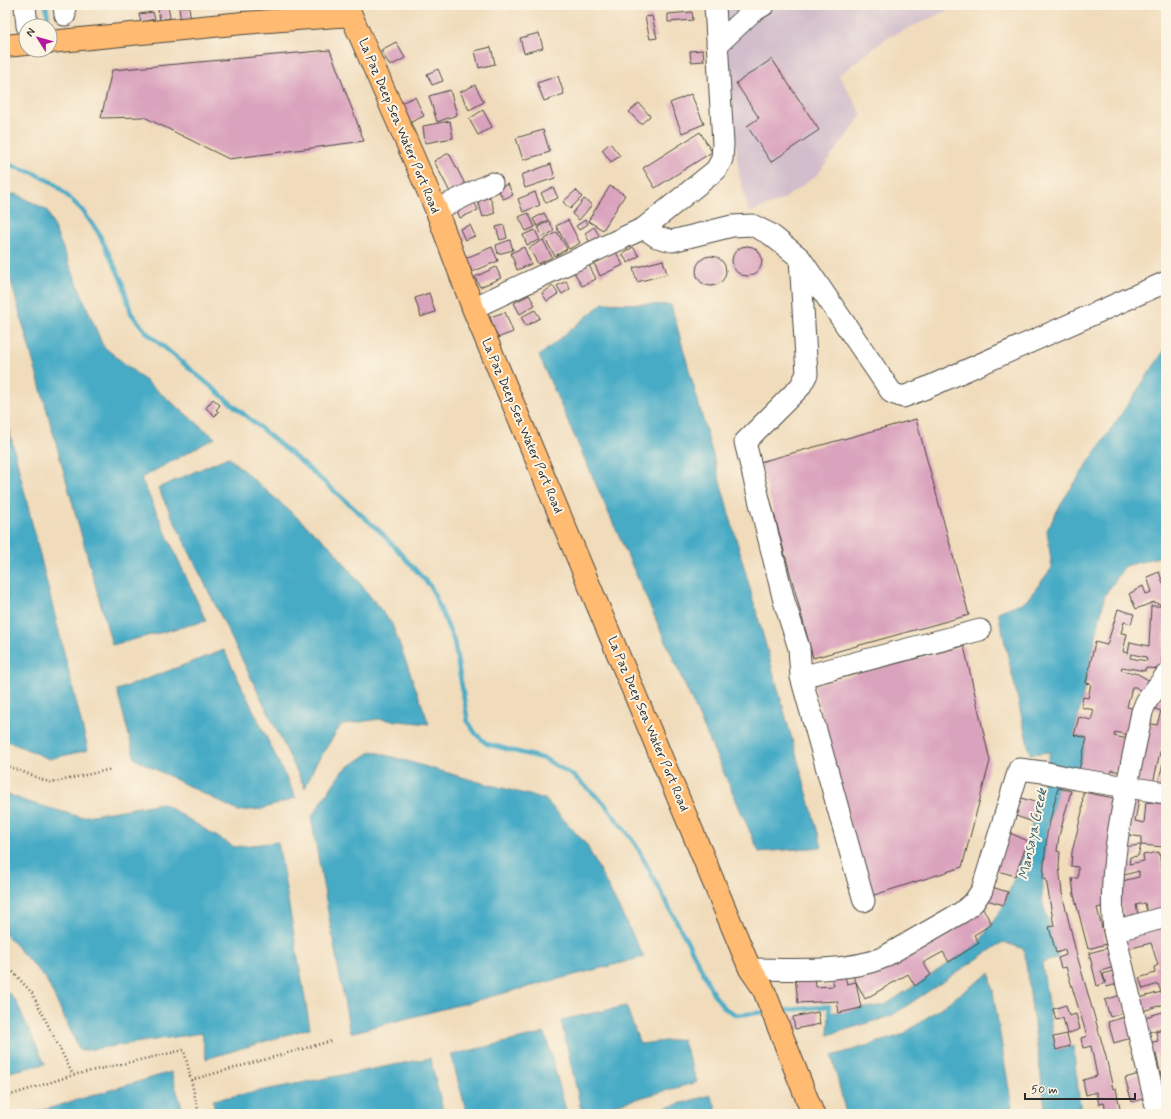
<svg xmlns="http://www.w3.org/2000/svg" width="1171" height="1119" font-family="Mynerve,sans-serif">
	<style>
		.industrial { fill: #d1bdcb }
		.water { fill: #46abc6; stroke: #386b78 }
		.lines { fill: none; stroke-linecap: round; stroke-linejoin: round }
		.stream { stroke: #46abc6; stroke-width: 4.5 }
		.building { fill: #daa3bd; fill-rule: evenodd }
		.minor-casing { stroke: #494641; stroke-width: 23 }
		.major-casing { stroke: #494641; stroke-width: 24 }
		.path { stroke: #494641; stroke-width: 2.5; stroke-dasharray: 1 3; stroke-linecap: butt }
		.minor { stroke: #fff; stroke-width: 21 }
		.major { stroke: #ffbb71; stroke-width: 22 }
		.labels { text-anchor: middle; dominant-baseline: central; stroke-width: 4; stroke-linejoin: round; paint-order: stroke }
		.street-label { font-size: 13px; fill: #2b2b2b; stroke: #fcf5e5 }
		.water-label { font-size: 14px; font-style: italic; fill: #365e69; stroke: #fcf5e5 }
	</style>
	<rect width="100%" height="100%" fill="#fcf5e5"/>
	<filter id="ink" filterUnits="userSpaceOnUse"><feTurbulence type="fractalNoise" baseFrequency=".025" numOctaves="2"/><feDisplacementMap in="SourceGraphic" scale="8" xChannelSelector="R" yChannelSelector="G"/><feConvolveMatrix kernelMatrix="1 2 1 2 8 2 1 2 1" color-interpolation-filters="sRGB"/></filter>
	<filter id="wash" filterUnits="userSpaceOnUse"><feTurbulence type="fractalNoise" baseFrequency=".012" numOctaves="4" result="noise"/><feDisplacementMap in="SourceGraphic" scale="16" xChannelSelector="R" yChannelSelector="G"/><feGaussianBlur stdDeviation="0.9" result="paint"/><feColorMatrix in="noise" values="0 0 0 0 0 0 0 0 0 0 0 0 0 0 0 0 0 1.4 0 .05"/><feComposite in="paint" operator="in"/></filter>
	<g filter="url(#wash)">
		<rect width="100%" height="100%" fill="#f0dcbb"/>
		<!-- industrial -->
		<path class="industrial" d="M722,5H959L887,38L839,75L862,115L817,175L784,199L749,213L739,175Z"/>
		<!-- water -->
		<path class="water" d="M17,194L47,210L103,346L215,438L141,478L206,621L112,645L5,260V195Z
			M603,303L671,305L822,847L759,852L539,356Z
			M1166,348V555L1125,566L1105,595L1074,735L1087,738L1079,768H1063L1047,833L1044,864L1042,899L1058,958L1042,963L1053,1037L1057,1050L1073,1046L1081,1114H1046L1024,949L1003,942L891,1016L828,1035L829,1013L885,1005L979,943L1004,905L1028,841L1050,752L1030,754L998,612L1026,601L1052,568L1047,530L1063,500Z
			M5,413L88,750L49,759L5,740Z
			M228,457L332,548L392,624L429,724L379,719L341,725L315,765L305,788L158,488Z
			M224,650L296,798L262,809L238,811L135,759L117,690Z
			M372,751L479,782L545,799L586,844L644,957L350,1033L311,818L342,771Z
			M5,793L25,801L81,817L162,803L234,847L278,842L310,1028L206,1059L202,1033L80,1051L46,979L5,934Z
			M990,973L1013,1114H846L832,1056L902,1035Z
			M5,989L16,1001L45,1064L5,1073Z
			M626,1006L640,1044L682,1039L697,1082L582,1114L561,1020Z
			M545,1033L567,1114H467L451,1055Z
			M430,1058L444,1114H215L213,1100Z
			M171,1072L184,1114H30Z
			M710,1095L719,1114H644Z"/>
		<g class="lines">
			<!-- stream -->
			<path class="stream" d="M46,5L49,26
				M5,164L32,172L55,184L82,210L98,232L122,281L131,313L146,332L307,467L382,533L431,587L454,641L468,722L476,734L487,744L545,759L575,777L604,803L636,845L697,960L713,993L724,1008L737,1015L766,1012
				M779,1011L829,1006L830,1015"/>
		</g>
		<g id="blocks">
			<!-- building -->
			<path class="building" d="M157,5H168L170,18L160,20Z
				M260,5H270V14L261,15Z
				M189,6L191,24L181,25L179,7Z
				M153,12L155,19L141,22L139,14Z
				M692,12L693,20L668,22V14Z
				M652,16L657,38L650,39L645,17Z
				M539,33L543,48L524,53L520,38Z
				M396,42L405,58L390,66L381,50Z
				M491,47L495,64L479,68L475,51Z
				M330,50L364,141L229,159L144,117L101,118L112,70Z
				M703,50L704,61L691,62L690,51Z
				M772,59L819,130L771,162L747,126L759,118L736,83Z
				M438,69L443,81L432,85L427,74Z
				M558,76L564,94L544,101L537,83Z
				M475,85L484,102L469,110L460,92Z
				M450,90L457,115L437,122L429,96Z
				M691,94L704,124L682,133L670,103Z
				M415,97L424,116L409,123L400,103Z
				M639,103L650,116L641,124L629,112Z
				M483,110L492,127L478,135L469,119Z
				M450,121L453,138L425,143L423,126Z
				M543,130L550,152L523,160L516,138Z
				M700,132L712,152L655,188L643,168Z
				M610,143L620,156L611,162L602,150Z
				M449,153L468,190L453,198L434,161Z
				M551,164L555,178L525,188L521,175Z
				M508,184L513,195L503,199L498,188Z
				M610,186L625,195L603,230L588,221Z
				M553,187L558,198L546,203L541,193Z
				M576,190L582,197L570,209L563,202Z
				M535,192L540,205L523,212L518,199Z
				M472,197L478,210L460,218L454,204Z
				M490,197L495,213L483,217L478,201Z
				M584,199L592,205L579,220L572,214Z
				M528,213L535,227L526,231L519,217Z
				M544,213L548,220L537,226L533,219Z
				M568,220L580,243L569,249L556,226Z
				M585,220L588,224L579,230L576,226Z
				M549,221L554,231L543,237L538,227Z
				M470,225L475,236L465,240L460,229Z
				M504,225L507,238L500,240L496,227Z
				M594,227L600,237L590,243L585,233Z
				M535,230L540,240L527,245L523,235Z
				M557,232L567,249L555,256L545,239Z
				M510,240L513,250L498,254L496,245Z
				M543,240L552,257L538,264L529,248Z
				M732 261a15 15 0 1 1 30 0a15 15 0 1 1-30 0Z
				M492,247L498,261L472,272L466,258Z
				M524,247L531,264L517,270L511,253Z
				M633,247L639,256L628,263L622,254Z
				M616,252L623,265L600,276L594,263Z
				M696 271a15 15 0 1 1 30 0a15 15 0 1 1-30 0Z
				M663,260L667,274L637,282L633,268Z
				M589,265L596,279L582,286L574,272Z
				M496,267L501,278L480,287L475,277Z
				M566,281L570,289L562,294L557,286Z
				M553,286L558,294L547,301L542,293Z
				M429,293L435,312L421,317L415,298Z
				M529,295L535,305L520,314L514,303Z
				M535,310L540,318L526,326L521,317Z
				M505,312L513,332L497,338L490,317Z
				M213,399L220,405L216,410L219,412L215,416L206,408Z
				M916,419L969,615L813,658L760,462Z
				M1159,572L1166,591V602H1164L1165,606L1154,602L1136,609L1129,594L1143,586L1146,594L1152,592L1147,577Z
				M1151,606H1165L1164,641L1161,669L1145,668V671L1122,667L1121,670L1138,674L1152,682L1143,694L1136,687H1132L1127,707L1138,709L1132,736L1115,732L1114,736L1128,739L1120,772L1112,770L1110,778L1105,773L1098,772L1097,778L1078,773L1087,738L1074,735L1079,717L1091,720L1094,710L1081,707L1083,697L1088,698L1091,684L1086,683L1095,642L1107,645L1118,609L1134,614L1131,624L1124,622L1121,633L1127,634L1123,652L1128,653L1130,642L1149,646ZM1131,654L1146,657L1147,661L1130,658Z
				M964,646L990,761L962,867L868,897L814,685Z
				M1166,697V744L1162,743L1152,788L1133,784L1147,723L1157,725L1161,711L1153,708L1156,698L1165,700Z
				M1165,750H1166V791L1156,789L1163,764Z
				M1058,788L1071,791L1059,836L1057,851L1060,852L1059,866L1062,893L1076,952L1106,1057L1113,1089L1116,1088L1121,1114H1101V1112L1106,1111L1104,1103L1099,1104L1096,1092L1086,1095L1083,1080L1097,1076L1091,1046L1083,1048L1081,1038L1087,1036L1083,1023L1066,967L1061,968L1058,958L1066,955L1065,950L1056,953L1049,927L1054,926L1046,879H1043L1044,864L1047,833Z
				M1083,792L1119,799L1105,906L1097,908L1106,944L1088,949L1074,895L1072,878H1078V867L1071,866L1072,852L1082,812Z
				M1128,797L1139,799L1135,821L1144,823L1146,802L1166,804L1164,847L1141,845V837L1129,835L1131,821L1124,820Z
				M1021,798L1038,803L1033,822L1016,816Z
				M1010,833L1028,841L1015,876L995,870Z
				M1141,845L1138,856L1130,857L1129,864L1144,861L1143,855L1159,852L1166,892V911L1148,916L1145,903L1136,905L1139,919L1126,922L1114,883L1139,877V871L1117,877L1123,847Z
				M988,886L1008,892L1004,905L983,899Z
				M981,906L992,924L974,935L979,943L949,962L943,952L923,963L931,975L915,986L908,974L865,999L853,976Z
				M1166,921V998L1163,999L1165,1004L1143,1011L1139,998L1161,992L1158,984L1143,989L1139,978L1155,973L1154,967L1158,965L1151,943L1124,950L1119,934Z
				M1108,948L1114,967L1101,971L1105,983L1097,986L1089,953Z
				M1116,970L1120,983L1107,987L1103,974Z
				M844,972L847,984L856,982L861,1008L839,1013L837,1001L798,1003L795,977L815,975L816,987L834,986L831,974Z
				M1121,995L1126,1012L1110,1017L1105,1000Z
				M1066,1005L1069,1016L1076,1014L1080,1029L1067,1034L1063,1018L1056,1020L1053,1009Z
				M1166,1011V1027L1143,1034L1139,1019Z
				M818,1012L820,1024L795,1029L793,1017Z
				M1128,1016L1134,1037L1114,1043L1108,1022Z
				M1166,1029V1078L1165,1075L1161,1076L1156,1054L1152,1055L1149,1043L1158,1041L1156,1032Z
				M1067,1034L1070,1046L1056,1050L1053,1037Z
				M1139,1074L1145,1098L1132,1102L1125,1078Z"/>
		</g>
	</g>
	<g filter="url(#ink)">
		<use href="#blocks" fill-opacity="0" stroke="#494641" stroke-width="1"/>
		<g class="lines">
			<defs>
				<path id="minor" d="M25,5L27,26
					M64,5L65,15
					M717,45L752,12L764,5
					M436,210L492,183
					M644,228L657,237L672,241L732,226L752,225L770,234L800,258L892,393L903,397L926,388L1166,282
					M800,258L807,374L800,387L745,442L784,601L799,648L801,677L864,901
					M473,308L644,228L716,170L722,159L723,144L715,5
					M801,677L980,630
					M1114,931L1166,917
					M750,969C791,969 845,973 882,958L962,912L974,902L982,890L1019,769L1043,772L1076,779L1166,793
					M1158,1114L1114,931C1106,861 1129,781 1142,712L1146,702L1166,675"/>
				<path id="major" d="M50,42L243,23L351,15L436,209L473,308L750,969L763,988L813,1114
					M5,46L26,44"/>
			</defs>
			<!-- minor casing -->
			<use href="#minor" class="minor-casing"/>
			<!-- major casing -->
			<use href="#major" class="major-casing"/>
			<!-- path -->
			<path class="path" d="M5,765L51,783L112,769
				M5,963L32,993L73,1075
				M191,1080L331,1041
				M5,1097L73,1075L184,1050L199,1114"/>
			<!-- minor -->
			<use href="#minor" class="minor"/>
			<!-- major -->
			<use href="#major" class="major"/>
		</g>
	</g>
	<g class="labels">
		<!-- street labels -->
		<g class="street-label">
			<text transform="translate(399 126) rotate(67)">La Paz Deep Sea Water Port Road</text>
			<text transform="translate(522 426) rotate(67)">La Paz Deep Sea Water Port Road</text>
			<text transform="translate(648 724) rotate(67)">La Paz Deep Sea Water Port Road</text>
		</g>
		<!-- water labels -->
		<g class="water-label">
			<text transform="translate(1033 834) rotate(-78)">Mansaya Creek</text>
		</g>
	</g>
	<!-- margin -->
	<rect width="1171" height="1119" fill="none" stroke="#fcf5e5" stroke-width="20"/>
	<!-- north arrow -->
	<g transform="translate(38 38) rotate(307)"><circle r="19" fill="#fcf5e5" stroke="#a8a49b"/>
	<path d="M0-3L7 15L0 10L-7 15Z" fill="#b5179e"/>
	<text y="-6" font-size="11" font-weight="bold" text-anchor="middle" fill="#2b2b2b">N</text>
	</g>
	<!-- scale -->
	<path d="M1025 1093v6h110v-6" fill="none" stroke="#2b2b2b" stroke-width="2"/>
	<text x="1031" y="1093" font-size="12" fill="#2b2b2b" stroke="#fcf5e5" stroke-width="3" paint-order="stroke">50 m</text>
</svg>
